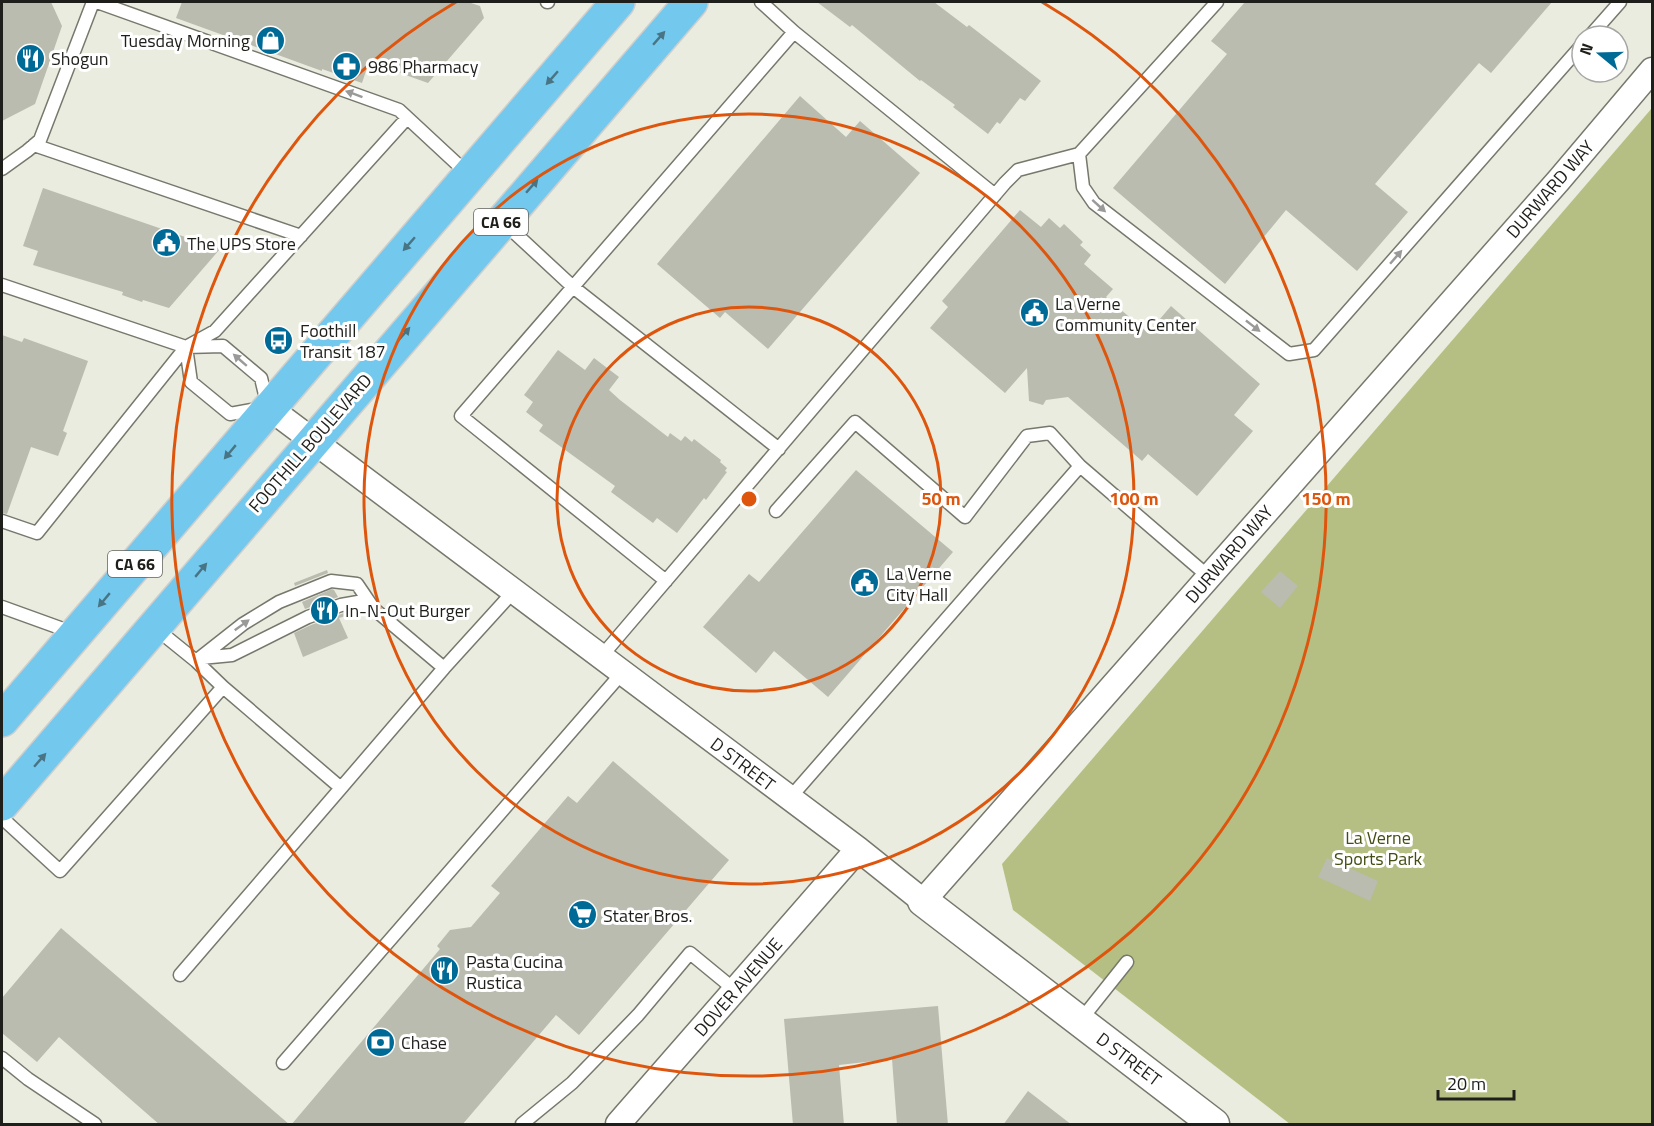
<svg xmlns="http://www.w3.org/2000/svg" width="1654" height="1126" font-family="'Titillium Web',sans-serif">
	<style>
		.green { fill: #b5bf83 }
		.building { fill: #b9bcaf }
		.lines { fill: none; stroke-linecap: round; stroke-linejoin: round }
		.service-casing { stroke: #76786c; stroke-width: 15 }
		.minor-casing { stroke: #76786c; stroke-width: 27 }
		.tertiary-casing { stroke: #76786c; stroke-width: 33 }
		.primary-casing { stroke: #cececd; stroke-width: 36 }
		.service { stroke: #fff; stroke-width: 12 }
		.minor { stroke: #fff; stroke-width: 24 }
		.tertiary { stroke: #fff; stroke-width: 30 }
		.primary { stroke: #73c8ee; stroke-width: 33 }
		.oneway { fill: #487484 }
		.oneway2 { fill: #9a9a98 }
		.ring { fill: none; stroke: #de560d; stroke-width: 3 }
		.labels { text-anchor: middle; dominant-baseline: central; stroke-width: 6; stroke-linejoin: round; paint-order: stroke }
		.shield { fill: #fff; stroke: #62625f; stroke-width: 1.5 }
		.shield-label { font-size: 16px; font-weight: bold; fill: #1e1f1a }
		.poi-label { font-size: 18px; fill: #1e1f1a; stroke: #fff; text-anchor: start }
		.street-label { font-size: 18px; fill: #1e1f1a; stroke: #fff }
		.park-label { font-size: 18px; fill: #464d13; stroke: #fff }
		.centre { fill: #de560d; stroke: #fff; stroke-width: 3 }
		.ring-label { font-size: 18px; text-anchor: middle; font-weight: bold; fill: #de560d; stroke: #fff; stroke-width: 6; stroke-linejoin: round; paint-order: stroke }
	</style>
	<rect width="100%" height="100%" fill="#e9ecde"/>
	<!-- green -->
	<path class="green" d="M1652,108V1124H1290L1013,910L1002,864Z"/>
	<!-- building -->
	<path class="building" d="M2,2H51L62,26L35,104L2,121Z
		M182,2H468L480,6L484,18L428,83L369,62L362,83L322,69V71L176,18Z
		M817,2H934L967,27L969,25L1041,81L1025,101L1020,98L1000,124L997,122L988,134L953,107L955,105L921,80L920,81L852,25L850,27Z
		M1245,2H1552L1491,73L1479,63L1375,184L1408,212L1357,271L1286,210L1225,284L1113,188L1227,54L1211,41Z
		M800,96L846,137L860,121L920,173L768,349L725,312L720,318L657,264Z
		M43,188L220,249L169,308L143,300L142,302L122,295L123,292L33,265L38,251L23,246Z
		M1020,210L1041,227L1049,218L1060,228L1064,224L1083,242L1080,245L1091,255L1084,264L1113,289L1106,297L1148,333L1171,306L1260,384L1234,415L1253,431L1197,496L1148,454L1142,461L1068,397L1046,400L1043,405L1029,401L1027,368L1005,393L930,328L948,307L942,301Z
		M2,335L22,342L24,338L88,361L63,431L67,433L58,456L31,447L7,514L2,513Z
		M558,350L585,370L594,358L619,377L609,390L620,400L668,437L670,433L681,441L685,436L692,442L694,439L721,460L720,462L727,468L725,471L727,472L706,500L704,498L677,533L657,518L653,523L611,492L615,486L539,431L543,425L526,412L533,402L524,395Z
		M856,470L953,552L828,697L774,651L756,673L703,627L749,574L759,582Z
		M327,570L328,573L295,586L294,583Z
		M1280,571L1298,586L1280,608L1261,592Z
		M332,589L334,590L338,597L305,609L302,602Z
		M344,613L346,616L339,618L348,638L303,657L294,633L311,625Z
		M613,761L729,860L579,1035L556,1015L462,1125H291L440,949L437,946L450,930L471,927L500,893L491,886L568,796L577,803Z
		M1327,858L1378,881L1370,901L1318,877Z
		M61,928L290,1125H160L59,1037L37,1062L2,1033V998Z
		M938,1006L948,1125H897L892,1059L839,1065L844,1125H793L784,1019Z
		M1028,1091L1072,1125H1003Z"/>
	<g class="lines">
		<defs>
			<path id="service" d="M97,2L399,110L469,175
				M547,2H548
				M761,2L794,32
				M1590,36L1620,2
				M34,145L301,236
				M1079,154L1083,187L1094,203L1289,354L1314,350L1582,45
				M2,169L27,151L40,140L93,2
				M504,223L573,287L779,449
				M2,285L186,347L223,346L261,378L268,407L230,414L191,382L186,347
				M776,511L855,422L965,517L1027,436L1050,433L1080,466
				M2,521L37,533L186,347L215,331L407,118
				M666,581L461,416L794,32L995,195
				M2,607L74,633
				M201,658L232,655L308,617L341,605L358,602L373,609
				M600,658L1005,183L1018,170L1079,154L1217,2
				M196,661L243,624L279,602L331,581L357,584L374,609L444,668
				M223,687L341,788L444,668L513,592
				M789,799L1080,466L1209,577
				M2,818L60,871L223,687L196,661L154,627
				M180,975L341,788
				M1080,1021L1127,962
				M2,1058L28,1079L95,1124
				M283,1063L622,673
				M522,1124L572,1083L638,1015L690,953L735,990"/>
			<path id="minor" d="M268,407L858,849L923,901L1559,180L1652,70
				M618,1124L858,849"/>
			<path id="tertiary" d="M923,901L1214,1124"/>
			<path id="primary" d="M2,720L618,2
				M2,804L691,2"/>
		</defs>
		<!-- service casing -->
		<use href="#service" class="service-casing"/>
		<!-- minor casing -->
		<use href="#minor" class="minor-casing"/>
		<!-- tertiary casing -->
		<use href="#tertiary" class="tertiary-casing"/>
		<!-- primary casing -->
		<use href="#primary" class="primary-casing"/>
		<!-- service -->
		<use href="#service" class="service"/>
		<!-- minor -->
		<use href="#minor" class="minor"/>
		<!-- tertiary -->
		<use href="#tertiary" class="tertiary"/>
		<!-- primary -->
		<use href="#primary" class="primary"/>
	</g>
	<!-- one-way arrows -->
	<defs><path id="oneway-solid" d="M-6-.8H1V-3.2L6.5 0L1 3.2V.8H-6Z" transform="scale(1.5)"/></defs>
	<g class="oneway">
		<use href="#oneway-solid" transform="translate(659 38) rotate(-49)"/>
		<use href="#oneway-solid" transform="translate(552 78) rotate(131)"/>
		<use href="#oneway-solid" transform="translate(532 186) rotate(-49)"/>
		<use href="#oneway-solid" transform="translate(409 244) rotate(131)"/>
		<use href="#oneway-solid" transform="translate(404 334) rotate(-49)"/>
		<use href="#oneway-solid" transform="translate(230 452) rotate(130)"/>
		<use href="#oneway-solid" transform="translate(201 570) rotate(-50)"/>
		<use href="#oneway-solid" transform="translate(104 600) rotate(130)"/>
		<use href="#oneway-solid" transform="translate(40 760) rotate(-49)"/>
	</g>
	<g class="oneway2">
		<use href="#oneway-solid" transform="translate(354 94) rotate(-160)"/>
		<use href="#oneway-solid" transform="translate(1099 206) rotate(42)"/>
		<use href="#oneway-solid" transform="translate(1396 257) rotate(-49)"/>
		<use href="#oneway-solid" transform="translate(1253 326) rotate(38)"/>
		<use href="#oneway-solid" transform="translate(240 360) rotate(-139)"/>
		<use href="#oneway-solid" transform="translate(242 625) rotate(-36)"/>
	</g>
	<!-- distance rings -->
	<g class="ring">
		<circle cx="749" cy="499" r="192"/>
		<circle cx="749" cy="499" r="385"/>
		<path d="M1042 2A577 577 0 1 1 456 2"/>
	</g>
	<!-- icons -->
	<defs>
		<symbol id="shop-disc" viewBox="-11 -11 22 22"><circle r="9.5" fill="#006a97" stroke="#fff"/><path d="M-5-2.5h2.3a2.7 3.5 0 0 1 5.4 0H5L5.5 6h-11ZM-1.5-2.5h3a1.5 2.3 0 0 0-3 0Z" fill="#fff"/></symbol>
		<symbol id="restaurant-disc" viewBox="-11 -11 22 22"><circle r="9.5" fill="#006a97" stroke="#fff"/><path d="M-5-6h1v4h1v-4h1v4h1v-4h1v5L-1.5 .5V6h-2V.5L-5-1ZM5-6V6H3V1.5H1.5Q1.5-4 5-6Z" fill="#fff"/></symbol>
		<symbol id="pharmacy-disc" viewBox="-11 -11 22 22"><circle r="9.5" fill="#006a97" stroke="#fff"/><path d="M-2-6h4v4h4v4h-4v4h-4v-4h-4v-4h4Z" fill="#fff"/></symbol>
		<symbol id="civic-disc" viewBox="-11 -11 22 22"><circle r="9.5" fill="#006a97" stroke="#fff"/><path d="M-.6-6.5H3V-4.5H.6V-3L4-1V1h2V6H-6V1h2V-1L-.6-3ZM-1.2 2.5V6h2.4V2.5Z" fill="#fff"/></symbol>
		<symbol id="bus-disc" viewBox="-11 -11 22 22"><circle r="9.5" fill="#006a97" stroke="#fff"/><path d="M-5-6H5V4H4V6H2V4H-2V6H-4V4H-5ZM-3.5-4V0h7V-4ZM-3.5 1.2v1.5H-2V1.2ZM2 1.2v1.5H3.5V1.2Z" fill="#fff"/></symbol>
		<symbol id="supermarket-disc" viewBox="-11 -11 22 22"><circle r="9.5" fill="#006a97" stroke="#fff"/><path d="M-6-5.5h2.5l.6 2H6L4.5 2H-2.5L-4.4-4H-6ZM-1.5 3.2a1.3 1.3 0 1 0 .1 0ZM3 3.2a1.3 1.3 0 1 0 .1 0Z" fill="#fff"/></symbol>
		<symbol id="bank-disc" viewBox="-11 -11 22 22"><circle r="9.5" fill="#006a97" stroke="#fff"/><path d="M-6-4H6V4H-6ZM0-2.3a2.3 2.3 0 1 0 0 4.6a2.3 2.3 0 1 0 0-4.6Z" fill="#fff"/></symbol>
	</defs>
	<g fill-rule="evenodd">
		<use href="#shop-disc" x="254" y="24" width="33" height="33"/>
		<use href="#restaurant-disc" x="14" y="42" width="33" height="33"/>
		<use href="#pharmacy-disc" x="330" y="50" width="33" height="33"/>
		<use href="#civic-disc" x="150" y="226" width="33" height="33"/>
		<use href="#civic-disc" x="1018" y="296" width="33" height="33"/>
		<use href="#bus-disc" x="262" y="324" width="33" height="33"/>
		<use href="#civic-disc" x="848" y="566" width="33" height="33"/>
		<use href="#restaurant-disc" x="308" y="594" width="33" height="33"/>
		<use href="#supermarket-disc" x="566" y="898" width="33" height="33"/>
		<use href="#restaurant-disc" x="428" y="954" width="33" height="33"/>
		<use href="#bank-disc" x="364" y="1026" width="33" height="33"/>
	</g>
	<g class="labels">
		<!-- shield labels -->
		<g class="shield">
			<rect x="474" y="209" width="54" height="26" rx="4.5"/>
			<rect x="108" y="551" width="54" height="26" rx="4.5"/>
		</g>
		<g class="shield-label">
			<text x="501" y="222">CA 66</text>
			<text x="135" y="564">CA 66</text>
		</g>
		<!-- poi labels -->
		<g class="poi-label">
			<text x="250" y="40" text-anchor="end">Tuesday Morning</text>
			<text x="51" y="58">Shogun</text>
			<text x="368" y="66">986 Pharmacy</text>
			<text x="187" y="243">The UPS Store</text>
			<text x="1055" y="303">La Verne<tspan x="1055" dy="21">Community Center</tspan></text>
			<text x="300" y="330">Foothill<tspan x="300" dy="21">Transit 187</tspan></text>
			<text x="886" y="573">La Verne<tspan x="886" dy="21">City Hall</tspan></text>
			<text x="345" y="610">In-N-Out Burger</text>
			<text x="603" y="915">Stater Bros.</text>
			<text x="466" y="961">Pasta Cucina<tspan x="466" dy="21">Rustica</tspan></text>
			<text x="401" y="1042">Chase</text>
		</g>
		<!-- street labels -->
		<g class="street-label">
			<text transform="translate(1550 189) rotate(-49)">DURWARD WAY</text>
			<text transform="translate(310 443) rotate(-49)">FOOTHILL BOULEVARD</text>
			<text transform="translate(1229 554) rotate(-49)">DURWARD WAY</text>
			<text transform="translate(743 764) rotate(37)">D STREET</text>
			<text transform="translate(738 987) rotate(-49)">DOVER AVENUE</text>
			<text transform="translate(1129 1059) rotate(37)">D STREET</text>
		</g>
		<!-- park labels -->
		<g class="park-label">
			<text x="1378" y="837">La Verne<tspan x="1378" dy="21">Sports Park</tspan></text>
		</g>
	</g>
	<circle cx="749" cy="499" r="9" class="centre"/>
	<g class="ring-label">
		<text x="941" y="505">50 m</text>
		<text x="1134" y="505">100 m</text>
		<text x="1326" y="505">150 m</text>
	</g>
	<!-- border -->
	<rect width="1654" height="1126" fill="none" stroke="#1e1f1a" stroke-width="6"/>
	<!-- north arrow -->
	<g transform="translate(1600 54) rotate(289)"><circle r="28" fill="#ffffff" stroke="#a5a5a3" stroke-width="1.5"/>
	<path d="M0-4.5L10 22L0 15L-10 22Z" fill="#006a97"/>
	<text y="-9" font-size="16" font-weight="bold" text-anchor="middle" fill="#1e1f1a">N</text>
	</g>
	<!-- scale -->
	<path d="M1438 1090v9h76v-9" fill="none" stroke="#1e1f1a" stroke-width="3"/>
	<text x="1447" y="1090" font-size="18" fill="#1e1f1a" stroke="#ffffff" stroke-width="4.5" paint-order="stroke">20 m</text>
</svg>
